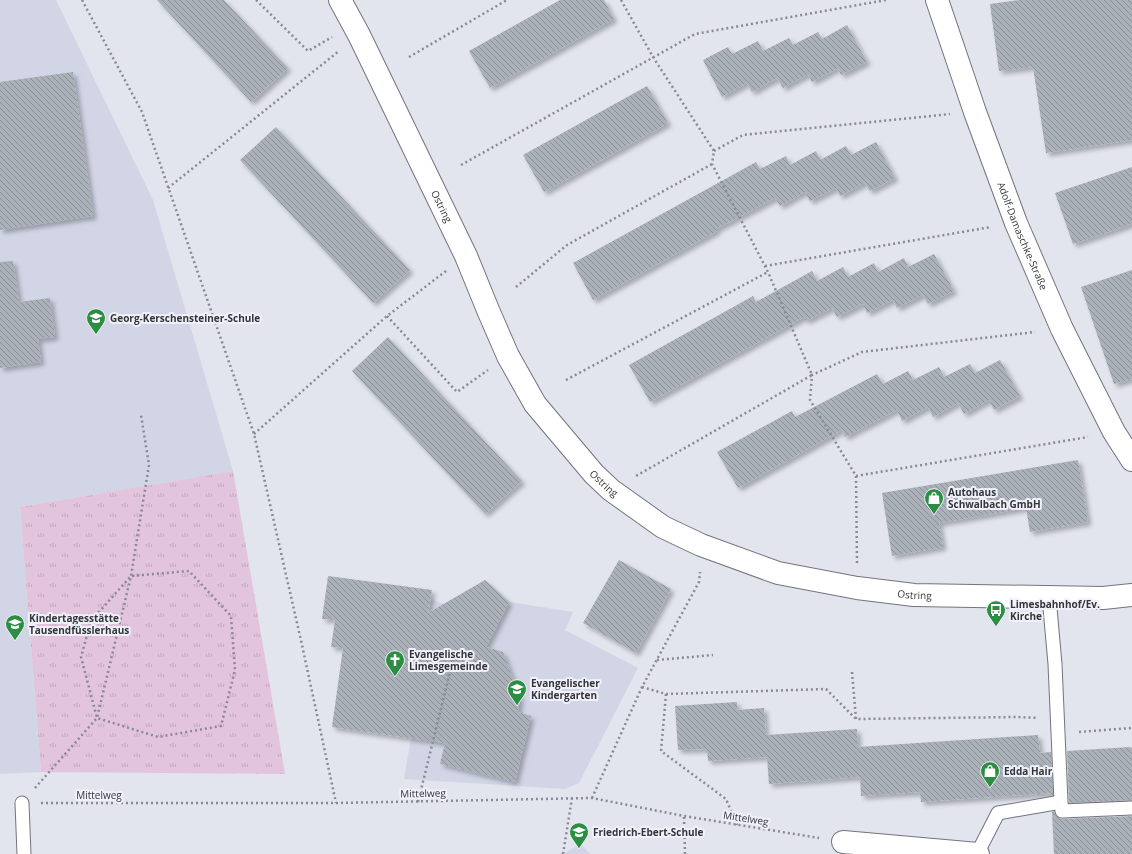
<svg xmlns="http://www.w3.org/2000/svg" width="1132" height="854" font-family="'Open Sans',sans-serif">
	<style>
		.built { fill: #d2d5e6 }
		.grass { fill: url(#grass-tufts) }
		.building { fill: url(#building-back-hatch); filter: url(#shadow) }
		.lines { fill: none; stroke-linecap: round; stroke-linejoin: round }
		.lane-casing { stroke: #73747d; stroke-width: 15 }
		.street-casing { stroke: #73747d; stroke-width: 24 }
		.path { stroke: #898a91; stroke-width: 2.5; stroke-dasharray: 2 3; stroke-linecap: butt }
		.lane { stroke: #fff; stroke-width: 13 }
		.street { stroke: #fff; stroke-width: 22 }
		.labels { text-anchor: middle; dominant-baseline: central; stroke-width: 4; stroke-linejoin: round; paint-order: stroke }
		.street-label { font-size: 10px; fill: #343538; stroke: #f0f1fb }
		.poi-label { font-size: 10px; font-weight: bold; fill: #343538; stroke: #f0f1fb; text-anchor: start }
	</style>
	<defs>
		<pattern id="grass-tufts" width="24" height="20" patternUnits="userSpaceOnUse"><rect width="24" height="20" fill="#e2c4dc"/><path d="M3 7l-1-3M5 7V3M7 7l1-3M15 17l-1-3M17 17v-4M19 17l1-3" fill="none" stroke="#c2a9be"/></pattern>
		<pattern id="building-back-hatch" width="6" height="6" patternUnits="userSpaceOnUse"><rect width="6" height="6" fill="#aab1b9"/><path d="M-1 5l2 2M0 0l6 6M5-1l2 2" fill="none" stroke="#8b9197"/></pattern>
		<filter id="shadow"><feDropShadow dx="3.5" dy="3.5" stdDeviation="2" flood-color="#0004"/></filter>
	</defs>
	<rect width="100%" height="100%" fill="#e2e4ee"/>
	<!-- built -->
	<path class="built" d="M0,0H56L153,200L233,471L20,507L41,772L0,774Z
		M485,580L510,602L573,612L565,630L638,668L579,783L565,789L404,779L411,738L431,599L444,604Z
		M581,844L590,854H563Z"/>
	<!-- grass -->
	<path class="grass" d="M233,471L285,774L41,772L20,507Z"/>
	<!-- building -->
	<path class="building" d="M157,0H224L288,68L251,102Z
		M560,0H604L614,19L490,88L469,51Z
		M1019,0H1132V140L1046,153L1033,67L999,71L990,4Z
		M847,25L867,62L841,75L838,68L812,82L808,74L783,88L777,78L752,92L747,83L722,97L703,60L728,47L732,54L758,41L763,51L789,38L793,45L818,32L822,39Z
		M73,72L93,216L0,230V82Z
		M647,86L668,123L544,192L523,155Z
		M276,127L410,270L373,303L240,160Z
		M876,142L895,178L870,191L865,183L840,196L836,188L810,201L805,192L780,206L775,198L716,229L717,231L593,300L573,263L756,162L760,169L786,156L790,165L816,151L820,160L846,146L851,155Z
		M1132,167V224L1073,244L1055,193Z
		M934,254L954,291L928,304L923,295L897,308L893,300L867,313L863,304L837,317L832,308L806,321L804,317L650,402L629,365L753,296L756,302L812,271L817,281L843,267L848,277L874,263L878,272L904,258L908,267Z
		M13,261L19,302L50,298L55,337L38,339L41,362L0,368V262Z
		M1132,270V379L1114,384L1081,287Z
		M388,337L522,481L485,514L352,371Z
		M1000,360L1020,396L994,410L989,400L964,414L958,403L933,417L928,407L902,421L897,410L845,437L842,430L738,488L717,452L792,411L795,417L877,374L883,384L908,371L913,380L939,367L944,377L970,364L975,373Z
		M1078,460L1088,522L1030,532L1026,508L939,523L943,547L892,556L882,493Z
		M619,560L671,589L636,653L583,623Z
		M328,576L432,590L428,613L485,580L509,602L486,647L503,652L520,698L518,712L531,716L515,782L440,764L445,743L332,727L343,648L331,647L335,620L322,619Z
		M737,702V710L764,708L766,735L857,729L858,747L1038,735L1040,753L1051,752L1053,795L1051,796V793L921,802L920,792L861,796L860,777L769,784L767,757L708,761L707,749L678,750L675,706Z
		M1130,747L1132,748V800L1069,803L1067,751Z
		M1054,811L1056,816L1059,818L1062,819L1132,816V854H1054L1052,812Z"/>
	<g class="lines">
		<defs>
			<path id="lane" d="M1061,802L1062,811L1132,808
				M22,803L24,854
				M977,854L998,813L1061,802L1055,664L1049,597"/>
			<g id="street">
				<path id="s1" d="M340,0L359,35L466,256L488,310L508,356L535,404L594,474L611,490L663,527L701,545L778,573L857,588L914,595L1103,598L1132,595"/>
				<path id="s2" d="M937,0L975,112L1016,223L1062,329L1114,432L1132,460"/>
				<path d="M843,842L978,854"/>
			</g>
		</defs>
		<!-- lane casing -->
		<use href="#lane" class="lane-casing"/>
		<!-- street casing -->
		<use href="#street" class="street-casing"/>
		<!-- path -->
		<path class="path" d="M82,0L142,112L254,434L302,645L336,803
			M256,0L308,51L332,37
			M621,0L653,57L714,151L712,164L768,272L812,375L636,476
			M409,57L507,0
			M714,151L743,135L950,114
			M461,165L695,34L886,0
			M168,188L339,51
			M765,266L991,227
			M516,287L567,245L712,164
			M387,316L457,392L488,370
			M566,380L768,272
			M254,434L387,316L446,271
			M856,476L1088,437
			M857,563L856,476L810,400L812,375L862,352L1035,332
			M657,660L713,655
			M852,672L856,719
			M642,687L666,694L826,689L856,719L1018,717L1038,718
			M666,694L661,751L726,799L737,825
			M1079,732L1132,728
			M35,788L97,718L158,737L221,726L235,670L231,616L189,571L131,576L91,621L81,657L97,718L131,576L149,465L141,415
			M592,798L642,687L699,582L700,572
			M418,802L453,660
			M41,803H336L592,798L684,816L819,838
			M684,817L685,854
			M563,854L572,798"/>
		<!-- lane -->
		<use href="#lane" class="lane"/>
		<!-- street -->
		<use href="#street" class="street"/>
	</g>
	<!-- icons -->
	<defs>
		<symbol id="school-pin" viewBox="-11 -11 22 30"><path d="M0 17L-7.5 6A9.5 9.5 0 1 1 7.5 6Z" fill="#2c8e42" stroke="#f0f1fb"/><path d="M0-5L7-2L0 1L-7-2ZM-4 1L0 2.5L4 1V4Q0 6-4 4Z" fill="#fff"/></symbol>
		<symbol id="shop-pin" viewBox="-11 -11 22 30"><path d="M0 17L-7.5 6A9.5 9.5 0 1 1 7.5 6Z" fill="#2c8e42" stroke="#f0f1fb"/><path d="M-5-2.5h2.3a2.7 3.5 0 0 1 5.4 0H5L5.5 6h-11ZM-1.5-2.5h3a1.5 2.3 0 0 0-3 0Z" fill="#fff"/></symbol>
		<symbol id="bus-pin" viewBox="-11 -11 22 30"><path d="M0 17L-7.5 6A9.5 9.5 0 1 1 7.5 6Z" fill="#2c8e42" stroke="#f0f1fb"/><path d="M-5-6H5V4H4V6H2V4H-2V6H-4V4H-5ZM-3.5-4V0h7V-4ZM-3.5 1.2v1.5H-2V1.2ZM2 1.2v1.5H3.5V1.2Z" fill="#fff"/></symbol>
		<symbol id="church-pin" viewBox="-11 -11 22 30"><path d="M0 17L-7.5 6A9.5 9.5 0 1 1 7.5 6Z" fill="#2c8e42" stroke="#f0f1fb"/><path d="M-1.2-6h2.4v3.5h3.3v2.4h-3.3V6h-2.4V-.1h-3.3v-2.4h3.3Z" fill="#fff"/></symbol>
	</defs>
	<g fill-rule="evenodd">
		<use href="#school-pin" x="85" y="307" width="22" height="30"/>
		<use href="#shop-pin" x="923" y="487" width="22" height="30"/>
		<use href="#bus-pin" x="985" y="599" width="22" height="30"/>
		<use href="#school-pin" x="4" y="613" width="22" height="30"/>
		<use href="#church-pin" x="384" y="649" width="22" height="30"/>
		<use href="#school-pin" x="506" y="678" width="22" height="30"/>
		<use href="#shop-pin" x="979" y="760" width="22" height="30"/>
		<use href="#school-pin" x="568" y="821" width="22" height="30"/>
	</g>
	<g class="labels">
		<!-- street labels -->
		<g class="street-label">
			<text stroke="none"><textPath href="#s1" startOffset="230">Ostring</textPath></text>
			<text stroke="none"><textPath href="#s2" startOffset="251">Adolf-Damaschke-Straße</textPath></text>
			<text stroke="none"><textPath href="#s1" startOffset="554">Ostring</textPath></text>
			<text stroke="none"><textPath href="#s1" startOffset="890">Ostring</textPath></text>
			<text transform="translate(423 793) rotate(-1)">Mittelweg</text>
			<text x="99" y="795">Mittelweg</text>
			<text transform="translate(746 818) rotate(9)">Mittelweg</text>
		</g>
		<!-- poi labels -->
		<g class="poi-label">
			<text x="110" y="318">Georg-Kerschensteiner-Schule</text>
			<text x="948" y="492">Autohaus<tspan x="948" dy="12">Schwalbach GmbH</tspan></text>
			<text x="1010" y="604">Limesbahnhof/Ev.<tspan x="1010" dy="12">Kirche</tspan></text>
			<text x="29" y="618">Kindertagesstätte<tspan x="29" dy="12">Tausendfüsslerhaus</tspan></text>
			<text x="409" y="654">Evangelische<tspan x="409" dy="12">Limesgemeinde</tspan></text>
			<text x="531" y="683">Evangelischer<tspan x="531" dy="12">Kindergarten</tspan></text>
			<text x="1004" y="771">Edda Hair</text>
			<text x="593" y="832">Friedrich-Ebert-Schule</text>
		</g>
	</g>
</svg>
